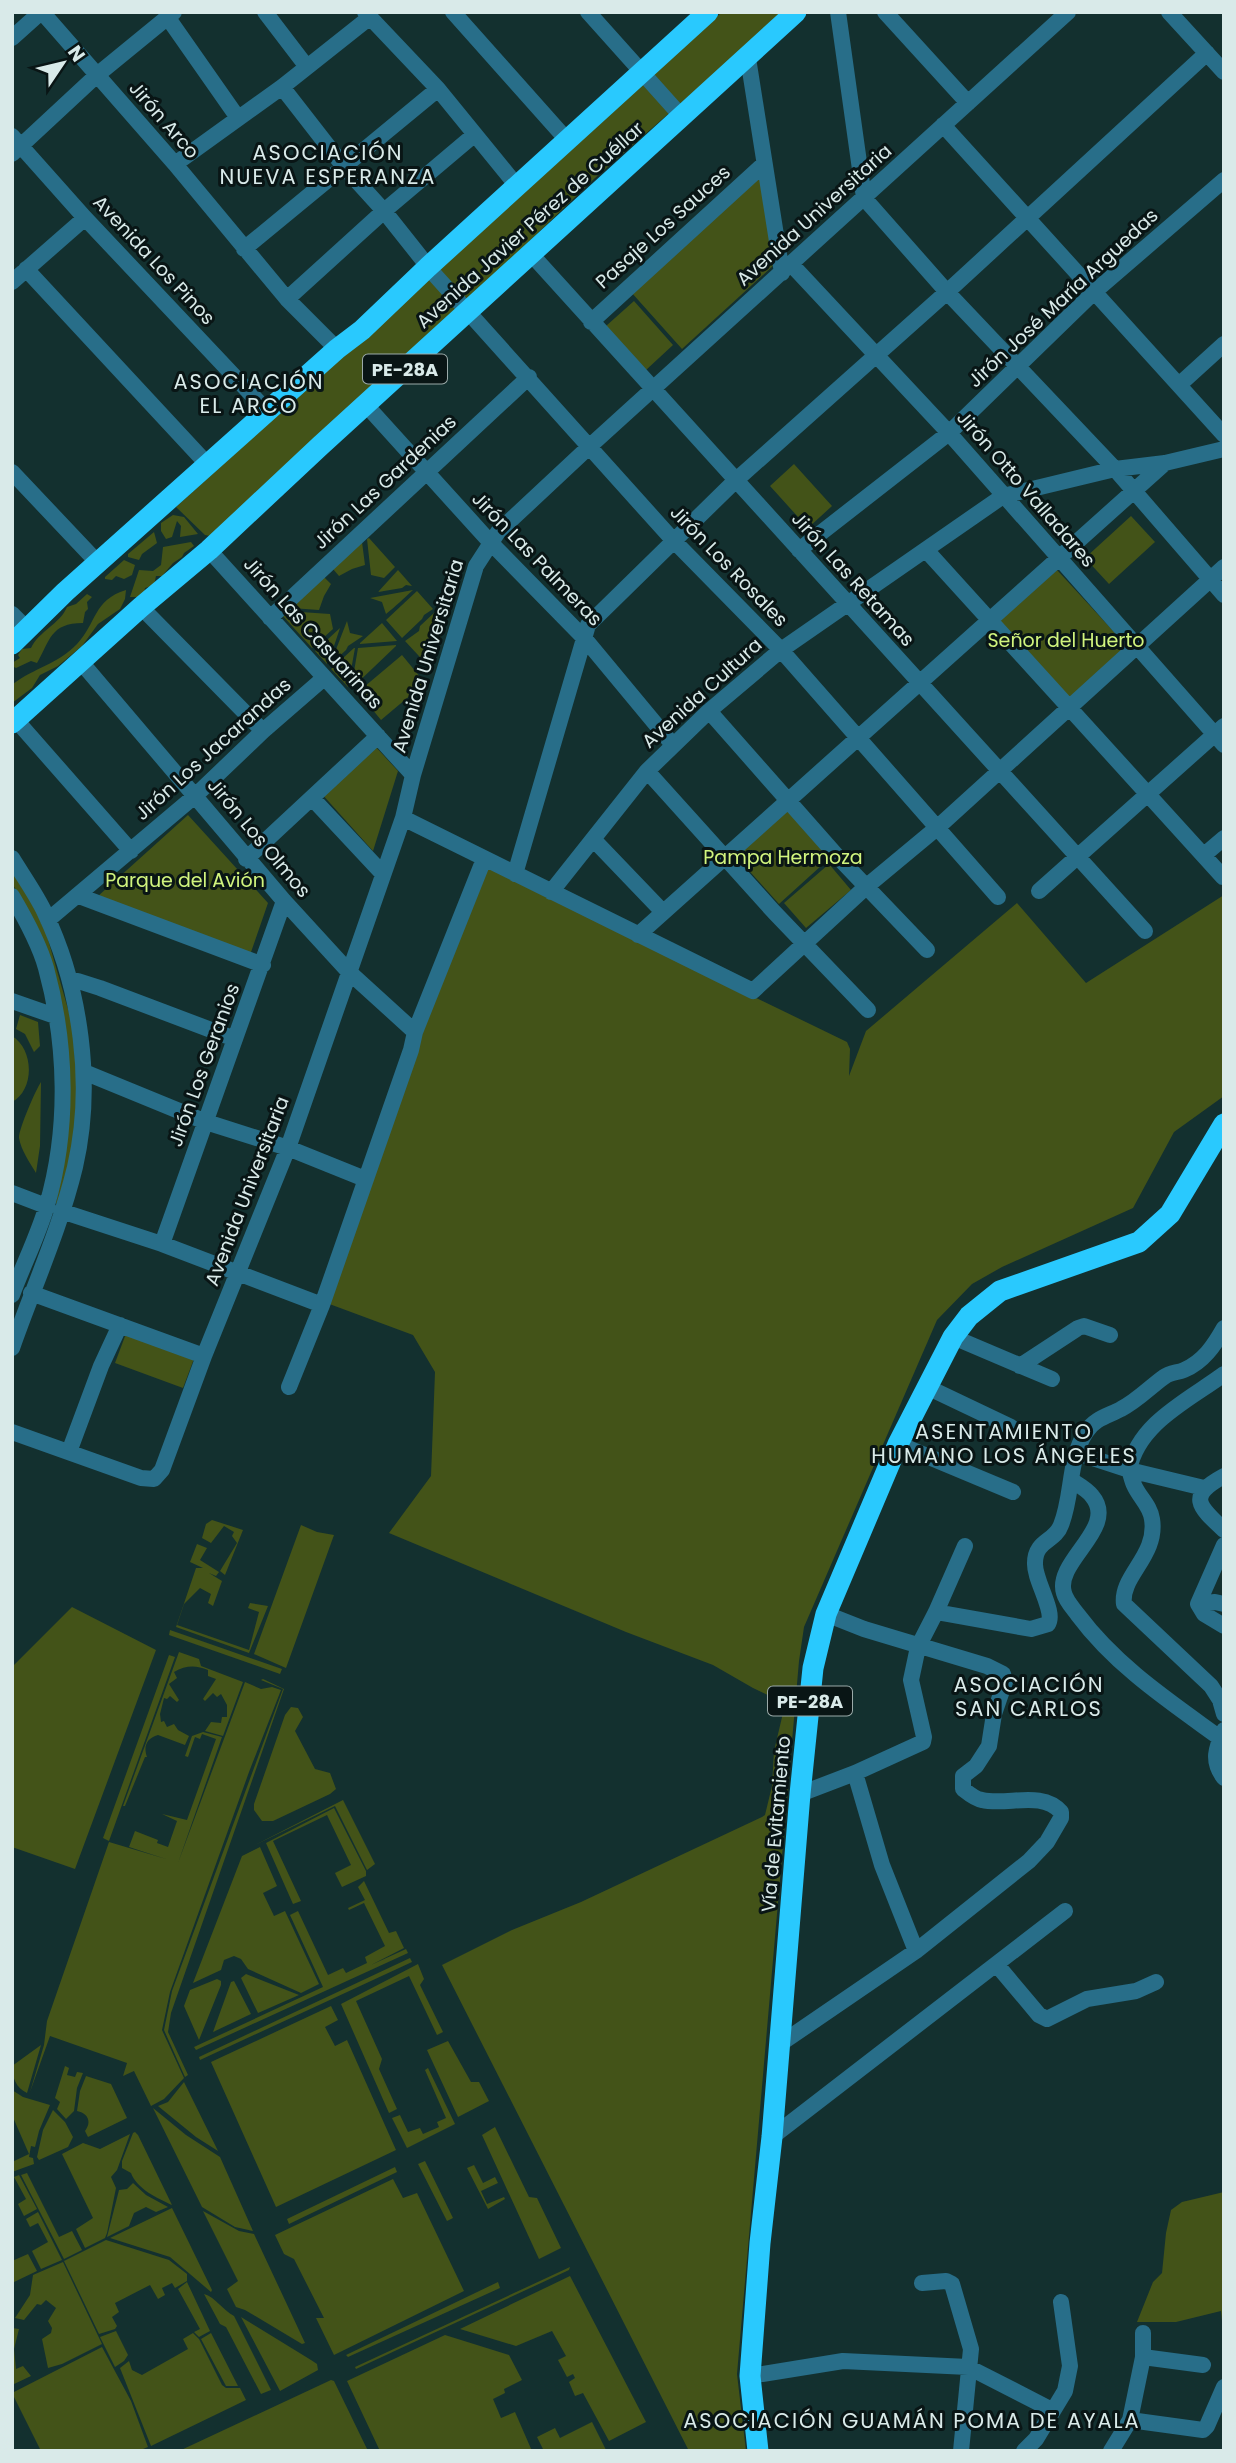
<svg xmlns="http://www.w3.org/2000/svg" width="1236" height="2463" font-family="Poppins,sans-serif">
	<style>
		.green { fill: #435318 }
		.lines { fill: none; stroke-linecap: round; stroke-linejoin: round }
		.minor { stroke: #286e89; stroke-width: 16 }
		.highway { stroke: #29c9fe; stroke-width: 21 }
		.labels { text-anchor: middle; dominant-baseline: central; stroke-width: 6; stroke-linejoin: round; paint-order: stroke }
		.shield { fill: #091515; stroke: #9baaa9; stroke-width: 2 }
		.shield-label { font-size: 18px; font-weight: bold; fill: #d9eae9 }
		.street-label { font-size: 19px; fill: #d9eae9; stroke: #091515 }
		.park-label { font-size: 19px; fill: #d1f47e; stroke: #091515 }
		.neighbourhood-label { font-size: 21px; letter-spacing: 2px; fill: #d9eae9; stroke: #091515 }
	</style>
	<rect width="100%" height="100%" fill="#13302f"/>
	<!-- green -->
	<path class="green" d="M722,12H785L595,178L463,305L210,536L205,535L176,507Z
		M761,175L775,264L682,349L631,292Z
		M634,301L673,345L646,370L606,326Z
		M794,464L832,506L808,528L770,486Z
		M173,515L184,517L198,534L180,537L181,526L177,521L172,537L166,539L161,531V523Z
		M1131,516L1155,542L1109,584L1085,558Z
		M154,532L157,543L142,554L139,560L128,557V554Z
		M369,538L395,567L384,578L371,575L367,539Z
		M191,542L194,546L184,553L182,557L173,563L162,576H156L154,585L145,588L144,593L137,597H130L139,570L153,571L161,565L163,547Z
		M362,542L365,565L352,569L339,576L333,569Z
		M124,560L135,565L132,575L124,579L116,576L112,580L105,579V577Z
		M398,570L412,586L406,585L402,588L378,592Z
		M1057,570L1128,647L1068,702L996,624Z
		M324,577L331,584L324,596L319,610L291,608Z
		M126,590L125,599L120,609L98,624L82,646L58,666L40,675L32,688L12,703L13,684C34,668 58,664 77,644C97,623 93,600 126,590Z
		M413,590C403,599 396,606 386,614L382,602L370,598Z
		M417,591L433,609L424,615L422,619L402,638L386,620Z
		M87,594L92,597L87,602L88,609L85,612L83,623C50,623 50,641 37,663L31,661L16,668L12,666V663L20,658L18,655L22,649L31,648C39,631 60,624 67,607L76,604Z
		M286,611L330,614L333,629L312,648L282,615Z
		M435,612L445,622L431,669L405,641L419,631L420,626Z
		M347,621L350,633L363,636L348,646L346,650L330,665Z
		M382,623L397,641L360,644V643Z
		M340,628L331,655L327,658V664L315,651Z
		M396,645V646L351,689L358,648Z
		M354,648H355L348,687L331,669Z
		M402,655L425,683L381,720L358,692Z
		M374,745L398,771L373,851L321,793Z
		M789,807L832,856L779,904L735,855Z
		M188,815L268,903L250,955L97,897Z
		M829,864L851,890L806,928L784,903Z
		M491,866L565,905L847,1042L850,1049L849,1076L866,1031L1017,903L1086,983L1224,895V1096L1174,1132L1133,1208L1002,1267L972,1284L937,1320L804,1627L799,1661L737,2374L746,2451H689L442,1965L512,1930L581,1902L762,1817L765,1815L772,1786L774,1751L783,1713L782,1702L753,1688L713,1665L626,1632L389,1533L431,1476L435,1372L413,1335L324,1302L482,869Z
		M12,868L43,922L72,1023L77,1081L76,1137L57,1206L56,1202L67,1134L36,926L12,883Z
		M20,1015L38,1022L40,1046L34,1052L25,1034L16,1029Z
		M12,1036C34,1049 35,1090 12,1102Z
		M41,1082L40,1146L36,1173C30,1163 21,1150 19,1138C18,1131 36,1089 41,1082Z
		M127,1331L195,1356L183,1388L115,1363Z
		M212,1520L243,1530L225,1575L220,1571L237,1543L232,1536L234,1532L224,1526L211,1543L202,1538L206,1524Z
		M301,1525L317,1532L334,1535L286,1668L254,1654Z
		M197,1544L207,1548L200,1560L219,1572L216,1576L209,1573L222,1581L213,1606L208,1603L211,1594L200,1588L184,1604L177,1625L249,1650L259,1612L248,1608L250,1603L268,1606L249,1653L176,1627L196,1568H203L190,1562Z
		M72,1607L156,1650L75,1869L12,1847V1667Z
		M170,1630L282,1669L280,1674L169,1635Z
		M179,1652L199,1659L201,1666L243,1682L223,1736L205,1731L211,1722L221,1723L222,1717H227V1705L221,1694L217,1697L213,1693L205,1701L203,1699L216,1679L208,1676V1670C196,1665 186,1665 174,1672L177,1678L169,1684L179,1700L177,1702L170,1696L167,1699L164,1698L160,1714L161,1722L164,1721L167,1727L174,1724L178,1730L189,1736L185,1745L158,1735C147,1738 143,1746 147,1757H145L125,1806H123Z
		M169,1655L175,1657L109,1841L103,1838Z
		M263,1679L284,1689L171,2013L168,2032L188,2075L185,2077L164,2030L172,1991L283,1689L261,1680Z
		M245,1682L261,1689L272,1687L281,1690L249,1772L170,1992L162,2030L184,2078L164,2099L151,2106L134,2071L123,2076L127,2063L50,2036L30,2092L44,2045L47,2021L109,1842L166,1859L129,1847L135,1831L158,1840L157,1843L168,1847L177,1821L162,1814L187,1820L216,1739L202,1734L200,1739L195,1737L188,1757L185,1756L192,1736L203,1732L222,1737L178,1863Z
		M291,1707L298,1708L303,1717L295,1731L315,1769L330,1773L336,1789L330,1794L273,1821H262L254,1810V1804L285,1715Z
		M343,1800L375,1864L367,1870L335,1806L245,1850Z
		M334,1808L366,1871V1876L342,1887L335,1873L351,1865L327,1815L273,1841L301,1901L293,1904L266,1843Z
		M260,1847L277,1886L263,1893L274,1916L285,1911L319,1984L301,1993L248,1969L241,1959L234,1956L224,1960L221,1970L193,1983L242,1856Z
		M364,1881L389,1933L396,1931L404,1948L371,1965L406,1949L408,1953L196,2050L194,2047L323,1987L290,1915L298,1911L328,1975L343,1968L346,1973L367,1963L365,1957L385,1946L364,1903L349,1910L348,1908L365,1900L358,1887Z
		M410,1958L412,1962L200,2060L199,2057Z
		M418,1964L424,1979L420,1985L443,2032L437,2035L409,1976L356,2001L382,2059L379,2069L397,2109L389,2113L341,2004Z
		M246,1974L299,1995L258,2013L241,1978Z
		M217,1979L221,1981V1985L199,2040L184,2006L190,1990Z
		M234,1981L251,2014L213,2032L231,1982Z
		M331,2006L338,2020L325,2027L335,2046L347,2040L396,2150L276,2207L211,2062Z
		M448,2041L471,2082H479L489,2101L458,2117L427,2050Z
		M41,2045L27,2093C16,2088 12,2077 12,2066Z
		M65,2066L69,2068L67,2075L75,2077L77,2072L83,2073L77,2088L74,2111L66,2119L57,2109L60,2102L55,2098Z
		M428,2068L455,2124L407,2148L392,2118L400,2115L408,2132L420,2128L423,2134L439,2127L437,2122L446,2118L425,2070Z
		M86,2076L111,2084L127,2118L88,2137L85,2131C92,2122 88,2113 77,2111L80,2091Z
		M184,2082L218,2151L196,2137L158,2106L168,2102Z
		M12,2090L23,2097L50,2105L39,2131L35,2147L31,2146L29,2157L33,2158L34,2164L12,2172V2162L29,2154L12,2115Z
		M153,2108L186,2135L220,2157L253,2231L235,2227L202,2207Z
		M53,2110L65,2122L73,2137L68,2147L39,2160L37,2157L43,2130Z
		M495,2127L529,2197L537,2198L561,2248L539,2259L482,2135Z
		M135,2132L138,2135L172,2205C157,2198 137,2189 131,2173L122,2168V2161L133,2133Z
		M130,2134L117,2170L111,2177L116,2188L107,2233L105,2238L85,2248L76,2229L93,2218L62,2154L83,2143L100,2149Z
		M425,2161L453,2218L447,2221L418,2164Z
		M474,2165L483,2183L495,2177L498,2183L481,2191L487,2204L504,2197L505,2199L488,2209L467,2168Z
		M395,2167L397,2172L289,2224L287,2219Z
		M27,2173L59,2237L72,2231L82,2250L64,2259L21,2175Z
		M19,2175L37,2209L24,2216L18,2204L26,2199L14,2177Z
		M393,2179L403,2198L417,2193L464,2291L334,2355L316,2318H324L294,2259L284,2254L275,2235Z
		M133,2183L146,2195L168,2207L156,2212L146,2207L134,2213L129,2226L107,2237L119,2190L127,2189Z
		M1224,2192V2341L1221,2311L1176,2322H1137L1153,2282L1162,2273L1166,2233L1171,2210L1182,2202Z
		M172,2208L212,2290L211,2292L170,2257L110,2238Z
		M203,2211L239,2231L254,2234L305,2343L302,2344L245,2310L236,2307L227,2289L238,2281Z
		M38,2212L62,2260L41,2269L32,2251L48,2242L38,2223L30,2227L26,2219Z
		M106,2240L169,2260L187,2274V2281L175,2288L172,2283L162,2288L165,2295L158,2299L150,2285L115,2303L119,2312L112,2317L117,2326L115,2329L99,2334L64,2261Z
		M28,2254L37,2271L12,2283V2261Z
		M63,2262L102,2344L62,2364L48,2368L42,2339L51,2333L52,2328L48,2321L56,2308L46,2300L41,2305L37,2304L24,2320L15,2318L30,2295L33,2275Z
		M570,2267L569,2270L356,2369L355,2367Z
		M570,2276L646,2422L609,2441L583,2393L575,2396L569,2382L575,2378L573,2374L567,2377L558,2360L566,2356L552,2331L516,2346L460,2329Z
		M187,2282L210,2331L199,2337L194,2332L200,2329L178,2289Z
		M498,2282L500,2288L348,2357L346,2355Z
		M204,2294C215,2297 223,2310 234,2316L271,2390L261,2394L226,2327L220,2324Z
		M241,2317L311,2360L317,2364L318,2370L280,2391Z
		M12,2328L19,2329L14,2349L16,2369L23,2366L31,2376L12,2385Z
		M116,2331L128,2355L124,2361L115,2367L100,2337Z
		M193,2333L199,2339L222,2385L226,2388H240L246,2400L151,2446L120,2368L129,2361L132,2370L142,2375L188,2349L183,2339Z
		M211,2333L238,2386H226L201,2339Z
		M445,2335L509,2355L522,2380L504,2389L505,2393L493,2399L501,2418L515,2412L532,2451H380L347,2381Z
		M102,2347L131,2401L148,2447L138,2451H41L12,2393Z
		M331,2380L334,2381L368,2451H179Z
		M592,2422L606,2450L603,2451H544L537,2437L555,2428L560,2438Z"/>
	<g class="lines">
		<!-- minor -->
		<path class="minor" d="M42,12L175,164L287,299L337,349
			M265,12L307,67
			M365,12L438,89L517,186
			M453,12L567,140
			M588,12L682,117
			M838,12L864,198L947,292L1115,469L1224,595
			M885,12L968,103
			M1169,12L1224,72
			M168,18L238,118
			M12,38L41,12
			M748,58L782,273
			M282,87L345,168L384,211L434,274L673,540L781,650L998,897
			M943,125L1224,435
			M12,136L85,218L267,411
			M12,154L97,75L174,12
			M175,164L282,87L369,18
			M244,249L438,89
			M531,254L1145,931
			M791,264L949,433L1224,745
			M26,269L208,465
			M12,282L85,218
			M287,299L384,211L474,135
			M591,322L764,164
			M1180,384L1224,344
			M366,405L490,542L585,639L673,745
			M12,472L98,563
			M209,550L413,775
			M799,550L949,433L1093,293L1224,180
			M926,550L1223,877
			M141,607L263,731
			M12,614L28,630
			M270,618L529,377
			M81,662L284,901L349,972L415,1032
			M709,711L837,856L927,950
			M16,720L131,851
			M647,771L774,912L868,1010
			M312,798L383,874
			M403,818L753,991L867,886L938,827L1224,567
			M593,839L663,912
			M1204,855L1224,838
			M12,858C23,876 36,894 45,913C81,989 94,1085 75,1167C60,1229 33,1288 12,1348
			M246,859L378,736
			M515,874L588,625L735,481L947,292L1207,53
			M1039,891L1224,726
			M551,892L647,771L709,711L781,650L1003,496L1115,469L1165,463L1224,449
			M12,896C25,918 39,943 46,968C67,1045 69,1129 47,1205C38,1236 23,1265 12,1295
			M79,896L263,965
			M48,920L196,795L263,731L324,678
			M638,935L1165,463
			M70,981H78L100,988L235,1039
			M12,1001L55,1016
			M84,1072L206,1122L288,1148L365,1179
			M12,1193L46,1206
			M61,1211L162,1244L322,1305
			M162,1244L284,901
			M31,1293L204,1356
			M953,1337L1052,1379
			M1020,1366L1078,1328L1084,1326L1110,1335
			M289,1387L322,1305L411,1050L415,1032L484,859
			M927,1387L1011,1427
			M12,1432L141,1478L154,1479L162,1470L204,1356L288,1148L403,818L413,775L476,566L498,532L590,446L1068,12
			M898,1444L1013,1492
			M69,1452L101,1366L120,1325
			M1077,1453L1129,1470C1131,1475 1132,1481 1134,1485C1139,1497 1150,1505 1152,1519C1158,1556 1120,1576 1124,1604L1211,1686L1220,1700L1224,1714
			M1224,1476C1187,1496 1198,1506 1224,1530
			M1071,1480C1077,1484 1087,1489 1092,1496C1119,1528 1054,1561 1064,1593C1066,1601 1073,1608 1078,1615C1116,1666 1169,1701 1220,1738
			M1204,1488L1129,1470C1138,1423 1189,1400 1224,1374
			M1224,1545L1198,1604L1204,1614L1224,1626
			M1198,1604L1215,1602L1224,1604
			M936,1612L1031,1629L1048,1624C1056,1612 1034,1580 1035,1563C1035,1540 1055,1542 1061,1525C1073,1496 1068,1459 1086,1432C1095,1418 1108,1416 1121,1409C1137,1401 1150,1387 1164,1377C1170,1372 1177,1373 1184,1370C1203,1362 1214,1346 1224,1328
			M1224,1730C1216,1748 1211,1761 1224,1778
			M855,1773L882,1865L916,1951
			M800,1794L855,1773L923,1742L924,1737L911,1680L918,1647L936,1612L965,1546
			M997,1965L1039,2015L1047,2019L1087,1999L1136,1991L1156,1982
			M780,2044L916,1951L1029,1861L1047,1842L1061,1818V1812C1042,1790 1007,1806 982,1800C975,1799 968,1793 963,1789V1776L976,1766L989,1746L994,1714L1005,1682L1003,1674L987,1666L864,1629L826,1614
			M772,2137L1065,1911
			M922,2283L946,2281L952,2284L971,2349L961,2451
			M1143,2357L1203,2365
			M750,2376L843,2361L968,2367L1052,2410
			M1130,2420L1203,2430L1207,2426L1224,2387
			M1024,2451L1036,2439L1065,2391L1070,2366L1061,2302
			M1111,2451L1130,2420L1143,2357V2333"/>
		<!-- highway -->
		<path class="highway" d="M12,644L65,592L337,349L362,330L428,267L708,12
			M12,723L141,607L209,550L320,446L796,12
			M758,2451L750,2376L760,2243L772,2137L800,1794L813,1668L826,1614L898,1444L953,1337L969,1316L1000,1291L1139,1242L1170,1214L1224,1124"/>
	</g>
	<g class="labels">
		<!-- shield labels -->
		<g class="shield">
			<rect x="363" y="354.5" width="84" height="29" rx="5"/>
			<rect x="768" y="1686.5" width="84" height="29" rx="5"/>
		</g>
		<g class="shield-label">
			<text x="405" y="369">PE-28A</text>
			<text x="810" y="1701">PE-28A</text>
		</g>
		<!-- street labels -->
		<g class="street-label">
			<text transform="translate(164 120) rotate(49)">Jirón Arco</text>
			<text transform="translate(814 215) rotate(-42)">Avenida Universitaria</text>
			<text transform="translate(530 225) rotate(-42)">Avenida Javier Pérez de Cuéllar</text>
			<text transform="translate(663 227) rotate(-42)">Pasaje Los Sauces</text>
			<text transform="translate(154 260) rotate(47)">Avenida Los Pinos</text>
			<text transform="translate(1063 298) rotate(-43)">Jirón José María Arguedas</text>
			<text transform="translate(385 482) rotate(-43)">Jirón Las Gardenias</text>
			<text transform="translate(1026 489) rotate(49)">Jirón Otto Valladares</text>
			<text transform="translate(537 559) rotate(46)">Jirón Las Palmeras</text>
			<text transform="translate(729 566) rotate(46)">Jirón Los Rosales</text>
			<text transform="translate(853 579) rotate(48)">Jirón Las Retamas</text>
			<text transform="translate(313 633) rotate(48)">Jirón Las Casuarinas</text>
			<text transform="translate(428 656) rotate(-73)">Avenida Universitaria</text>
			<text transform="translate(702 693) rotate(-42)">Avenida Cultura</text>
			<text transform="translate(213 749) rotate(-42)">Jirón Los Jacarandas</text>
			<text transform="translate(259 838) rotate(50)">Jirón Los Olmos</text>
			<text transform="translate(204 1065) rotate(-70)">Jirón Los Geranios</text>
			<text transform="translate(247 1191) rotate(-69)">Avenida Universitaria</text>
			<text transform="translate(776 1824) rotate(-85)">Vía de Evitamiento</text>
		</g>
		<!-- park labels -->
		<g class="park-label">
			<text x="1066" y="640">Señor del Huerto</text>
			<text x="783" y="857">Pampa Hermoza</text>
			<text x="185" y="880">Parque del Avión</text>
		</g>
		<!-- neighbourhood labels -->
		<g class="neighbourhood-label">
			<text x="328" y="152">ASOCIACIÓN<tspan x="328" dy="24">NUEVA ESPERANZA</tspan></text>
			<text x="249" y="381">ASOCIACIÓN<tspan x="249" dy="24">EL ARCO</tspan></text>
			<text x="1004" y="1431">ASENTAMIENTO<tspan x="1004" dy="24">HUMANO LOS ÁNGELES</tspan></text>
			<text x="1029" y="1684">ASOCIACIÓN<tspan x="1029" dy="24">SAN CARLOS</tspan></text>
			<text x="912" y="2420">ASOCIACIÓN GUAMÁN POMA DE AYALA</text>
		</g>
	</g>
	<!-- border -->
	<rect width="1236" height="2463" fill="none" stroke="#d9eae9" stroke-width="28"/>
	<!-- north arrow -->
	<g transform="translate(63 63) rotate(55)" stroke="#091515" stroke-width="5" paint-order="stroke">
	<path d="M0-5L12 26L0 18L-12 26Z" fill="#d9eae9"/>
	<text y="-10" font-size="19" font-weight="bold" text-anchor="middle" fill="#d9eae9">N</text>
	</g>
</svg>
